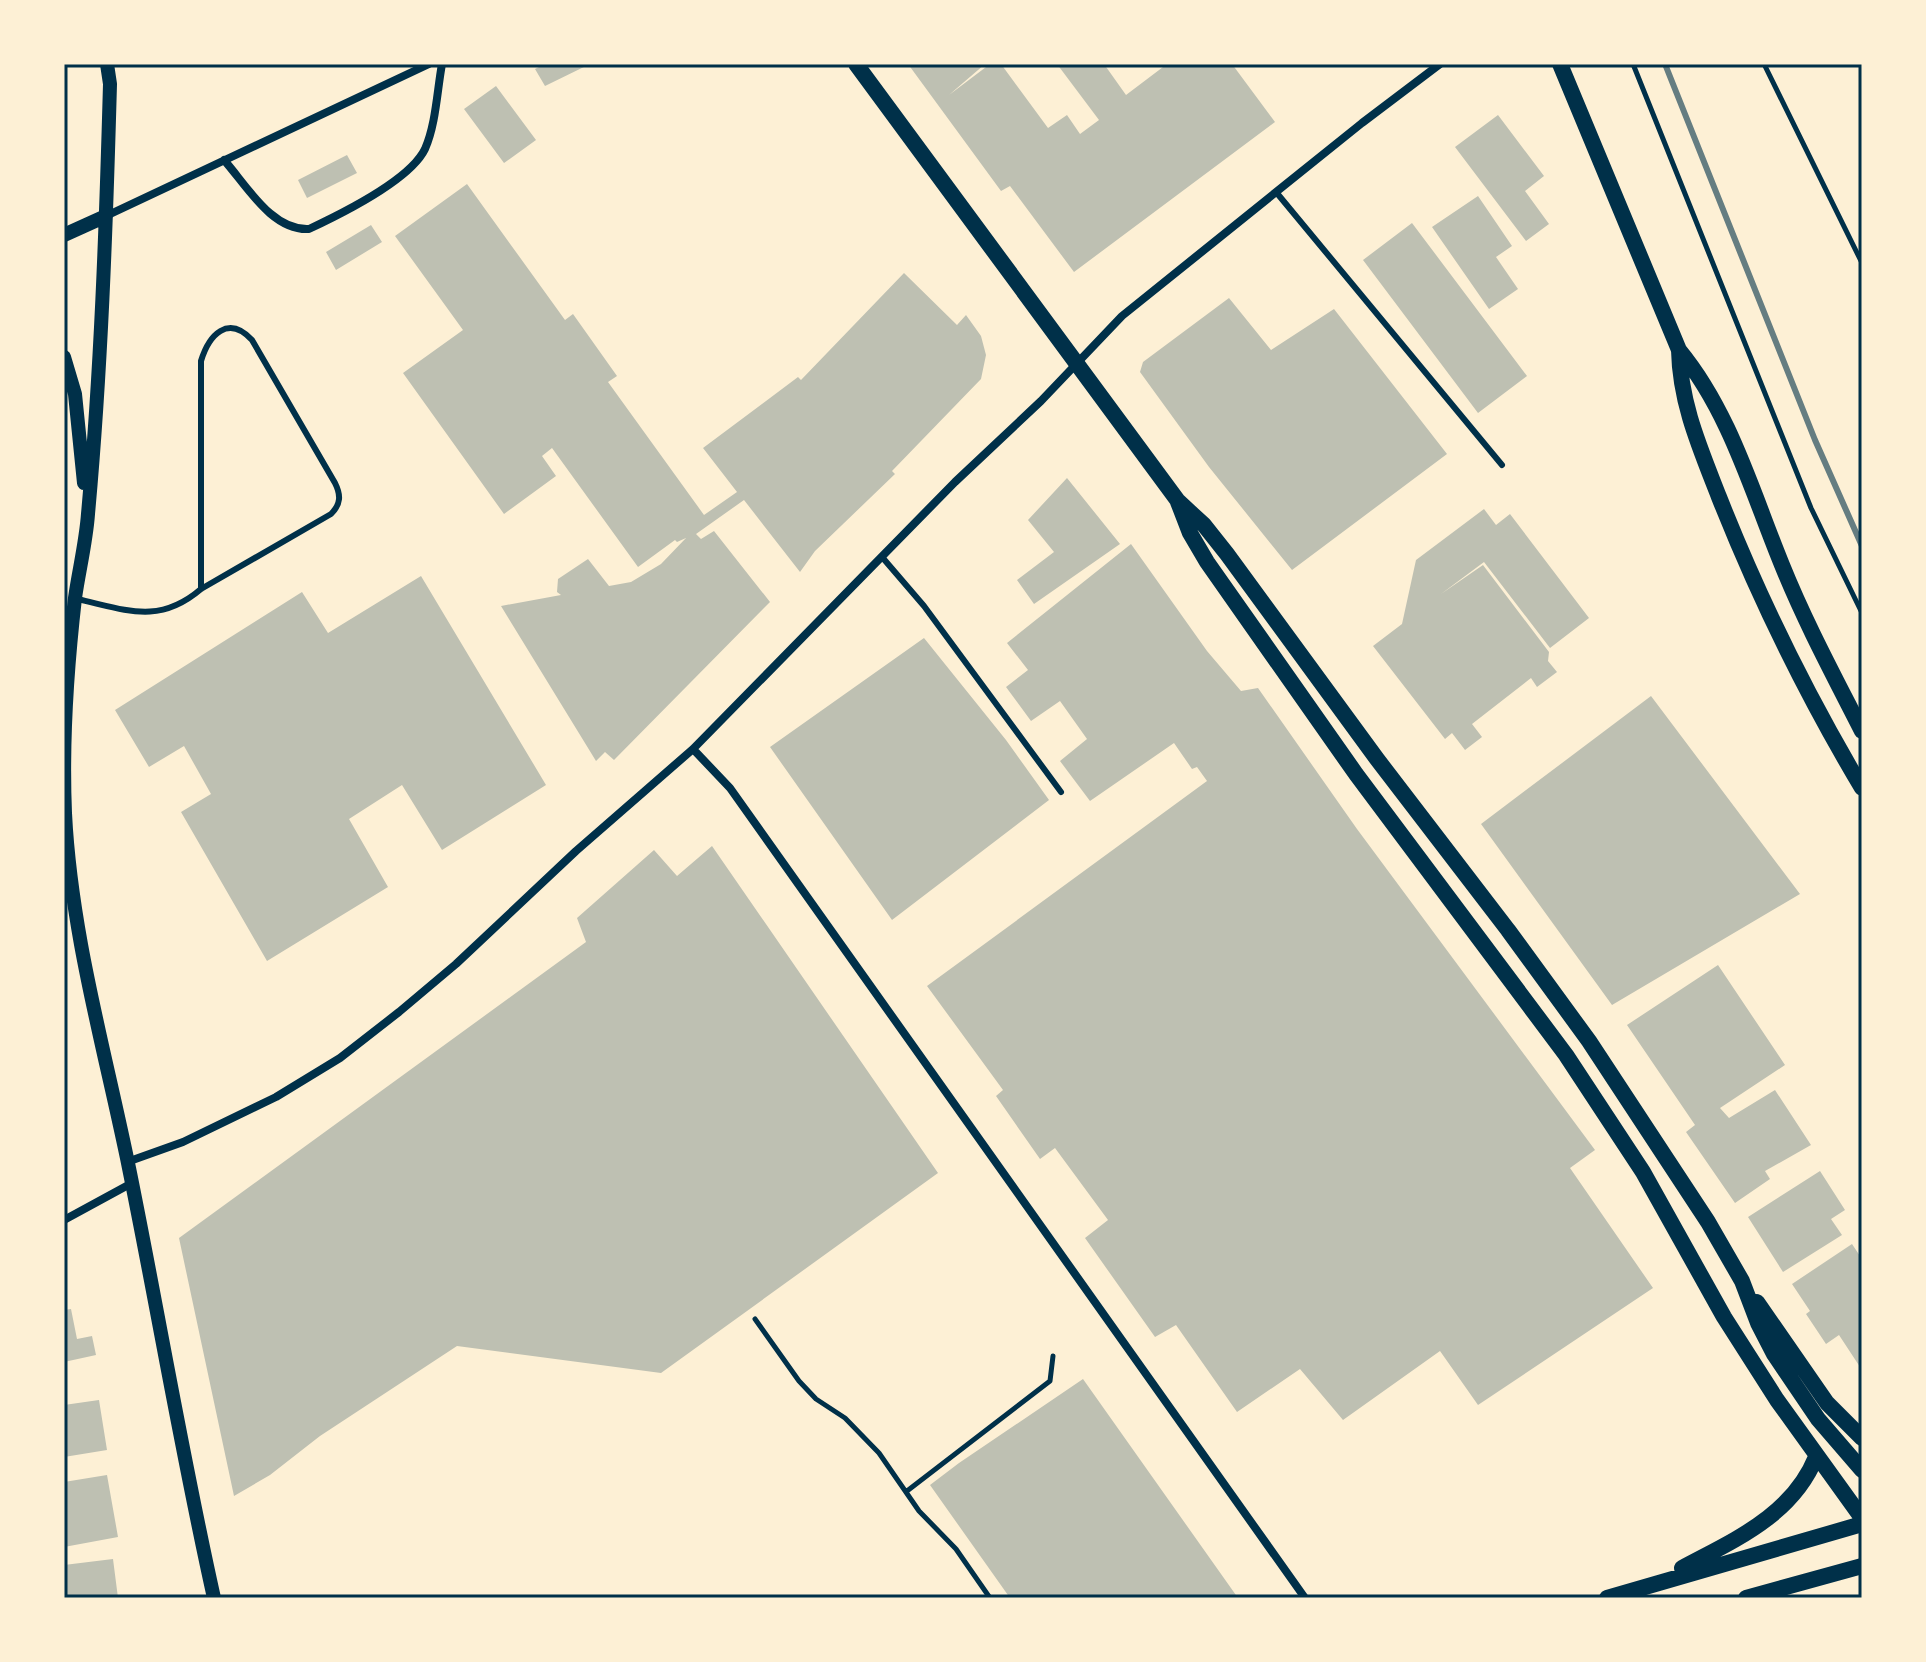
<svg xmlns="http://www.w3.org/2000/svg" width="1926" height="1662" font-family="'Asap Condensed',sans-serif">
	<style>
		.building { fill: #bec0b2 }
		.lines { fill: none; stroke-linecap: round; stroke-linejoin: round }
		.path { stroke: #003049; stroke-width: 5 }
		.service { stroke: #003049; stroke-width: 6 }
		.minor { stroke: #003049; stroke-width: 8 }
		.tertiary { stroke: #003049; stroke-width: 14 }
		.secondary { stroke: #003049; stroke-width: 16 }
		.rail { stroke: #657d81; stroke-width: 6 }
		.neatline { fill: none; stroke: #003049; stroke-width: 3 }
	</style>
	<rect width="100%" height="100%" fill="#fdf0d5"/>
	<!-- building -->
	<path class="building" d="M545,64H590L545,86L535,69Z
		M908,64H985L949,95L990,64H1001L1048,128L1067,115L1080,134L1099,120L1057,64H1104L1126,95L1167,64H1232L1275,122L1074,272L1010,186L1001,191Z
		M496,86L536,140L504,163L464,109Z
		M1498,115L1544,176L1525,191L1549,224L1526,241L1455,147Z
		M347,155L357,173L307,198L298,180Z
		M467,184L565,320L573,314L617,376L608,382L704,515L737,492L703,448L798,377L801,380L904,273L957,325L966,315L981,336L986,355L981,379L892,471L895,474L815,551L800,572L744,500L696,534L701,539L714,531L770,602L614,760L605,752L596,761L501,606L561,595L557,592L558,579L588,559L609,586L631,582L661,564L686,538L677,542L675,540L638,567L552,448L542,456L556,476L504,514L403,373L463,330L395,236Z
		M1478,196L1512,246L1496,257L1518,289L1489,309L1432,227Z
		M1412,223L1527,376L1478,413L1363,260Z
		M371,225L382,242L336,270L326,252Z
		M1229,298L1271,350L1334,309L1447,454L1292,570L1209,467L1140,372L1143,362Z
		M1067,478L1120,544L1034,604L1017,580L1054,552L1028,520Z
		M1484,509L1496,525L1510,514L1589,618L1550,648L1484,562L1441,594L1483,565L1549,652L1548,661L1557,672L1537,687L1531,678L1472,724L1482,737L1465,750L1452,733L1445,739L1373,646L1402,624L1416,560Z
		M1131,544L1207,651L1241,691L1258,688L1357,829L1595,1150L1570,1168L1653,1288L1478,1405L1440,1351L1343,1420L1300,1369L1237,1412L1176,1325L1155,1337L1085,1238L1108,1220L1055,1148L1040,1159L996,1096L1003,1090L927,986L1207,781L1197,767L1192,769L1174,743L1090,801L1060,761L1087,739L1060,701L1031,721L1006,687L1028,670L1007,643Z
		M421,576L546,785L442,850L402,785L349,819L388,887L267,961L181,812L211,794L184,746L149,767L115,710L302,592L328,633Z
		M924,638L1006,740L1049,800L892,920L770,747Z
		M1651,696L1800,894L1612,1005L1481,824Z
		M712,846L938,1173L661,1373L457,1346L320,1436L270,1475L234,1496L179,1238L586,942L577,918L654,850L677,876Z
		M1718,965L1785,1065L1720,1108L1729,1118L1775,1090L1811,1145L1765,1171L1770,1179L1735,1203L1686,1132L1695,1125L1627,1025Z
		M1820,1171L1845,1210L1831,1219L1842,1235L1783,1272L1748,1217Z
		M1852,1244L1862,1259V1370L1839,1335L1826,1344L1806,1314L1810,1311L1792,1284Z
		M71,1309L77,1339L92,1336L96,1355L64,1362V1310Z
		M1083,1379L1238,1598H1010L930,1485L959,1463Z
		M99,1400L107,1450L64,1457V1405Z
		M107,1475L118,1537L64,1547V1482Z
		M113,1559L118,1598H64V1565Z"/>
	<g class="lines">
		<!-- path -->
		<path class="path" d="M1633,64L1811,508L1862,613
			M1764,64L1862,263
			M755,1319L799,1381L816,1399L845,1418L879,1453L919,1511L956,1549L990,1598
			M907,1491L1050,1381L1053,1356"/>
		<!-- service -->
		<path class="service" d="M1276,192L1502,465
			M882,557L924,606L1061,792
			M77,599C127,610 159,625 201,589L331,514C341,504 341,495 335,483L252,340C228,314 209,335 201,361V589"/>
		<!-- minor -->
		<path class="minor" d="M224,160C247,186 272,231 309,229C341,214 410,180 425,149C436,124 437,91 442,64
			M106,216L429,64
			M693,749L730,788L1305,1598
			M127,1162L183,1142L276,1097L340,1058L399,1012L456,964L576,851L693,749L955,482L1041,401L1122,316L1362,123L1440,64
			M64,1220L132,1183"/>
		<!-- tertiary -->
		<path class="tertiary" d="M107,64L110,84C106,228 101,371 88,514C86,542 79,570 75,598C67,668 62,742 65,813C71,934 105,1050 129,1168C158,1311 182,1455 214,1598
			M64,235L106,216
			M64,357L75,394L84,483"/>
		<!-- secondary -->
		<path class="secondary" d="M856,64L1178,501L1204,525L1227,554L1377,759L1508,930L1589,1041L1708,1222L1742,1281L1758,1323L1774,1354L1818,1419L1862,1470
			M1560,64L1679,350C1730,412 1752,492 1782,565C1805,622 1834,676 1862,731
			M1679,350C1680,403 1700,448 1719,497C1759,598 1806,694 1862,788
			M1178,502L1190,533L1207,562L1356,774L1566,1055L1643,1172L1724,1317L1777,1400L1862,1518
			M1757,1302L1827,1403L1862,1438
			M1682,1568C1734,1540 1792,1516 1816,1457
			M1607,1598L1862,1524
			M1746,1598L1862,1566"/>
		<!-- rail -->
		<path class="rail" d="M1665,64L1815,440L1862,546"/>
	</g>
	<!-- border -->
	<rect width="1926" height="1662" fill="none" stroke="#fdf0d5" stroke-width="132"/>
	<rect x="66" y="66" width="1794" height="1530" class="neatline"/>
</svg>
